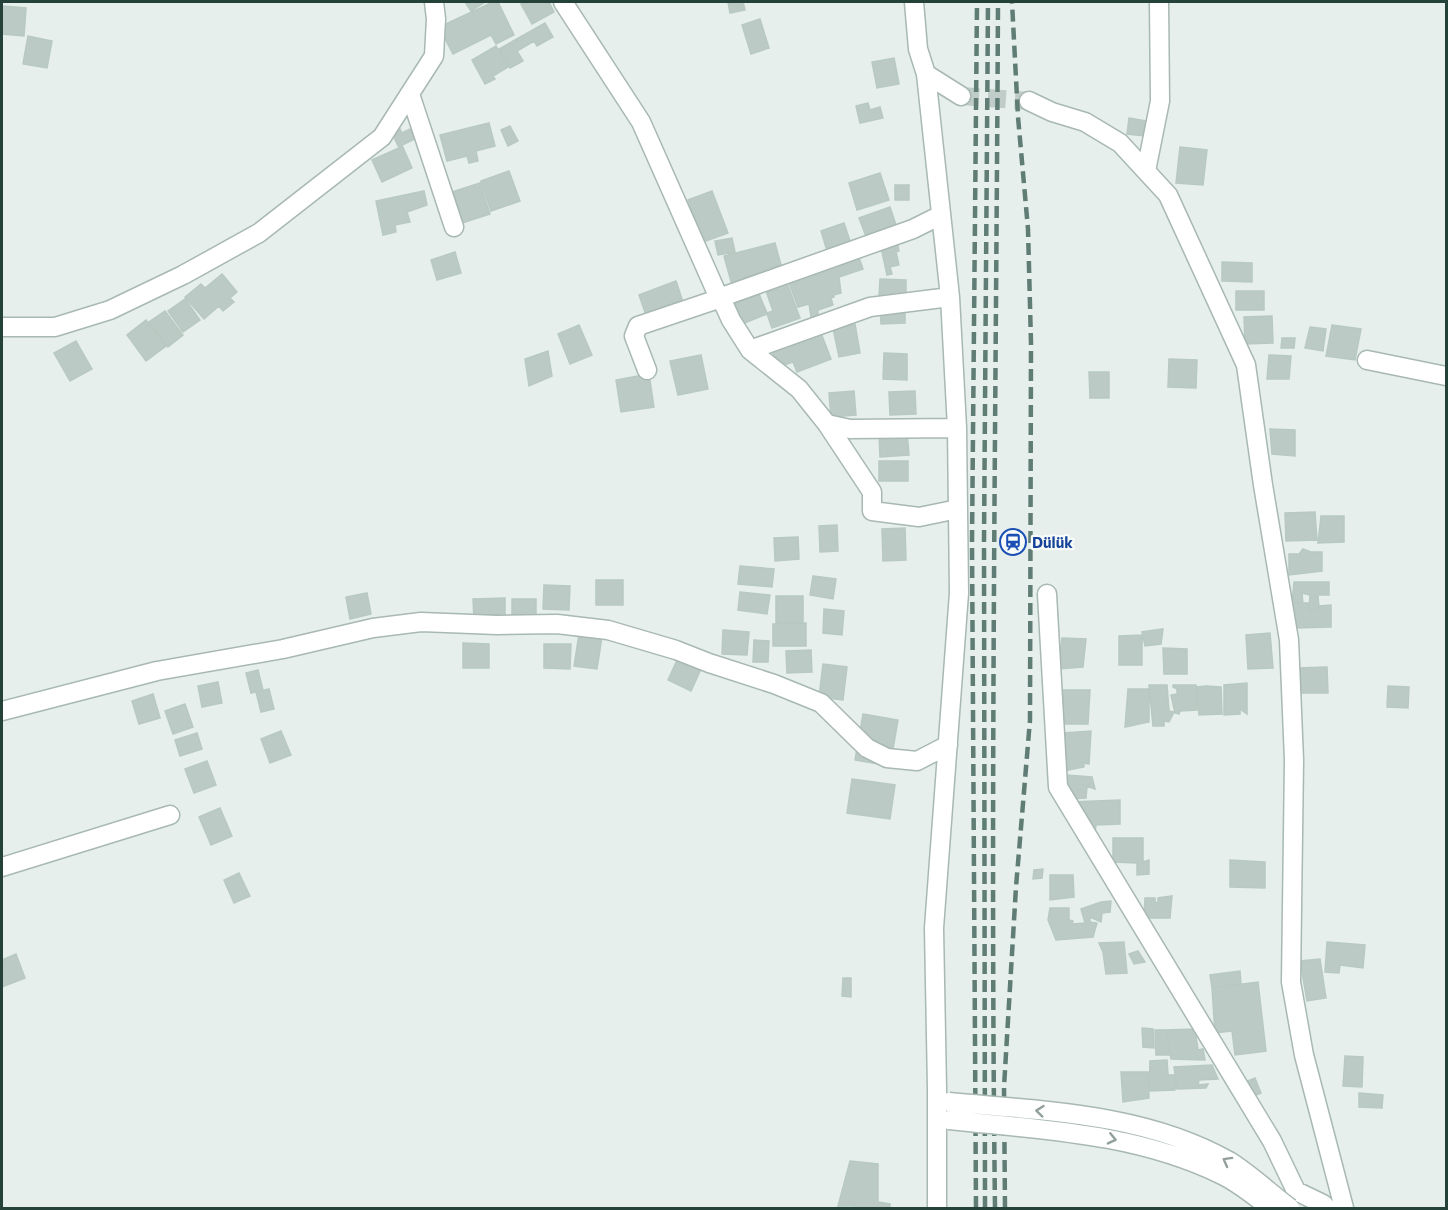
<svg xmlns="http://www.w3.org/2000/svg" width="1448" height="1210" font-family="Commissioner,sans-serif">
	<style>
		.building { fill: #bbcac4; stroke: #b8c9c2; stroke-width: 1.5 }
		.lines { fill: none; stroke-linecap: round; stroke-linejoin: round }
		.minor-tunnel { stroke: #bfccc8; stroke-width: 18; stroke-dasharray: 18 9; stroke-linecap: butt }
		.minor-casing { stroke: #a8b8b2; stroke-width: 21 }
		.minor { stroke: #fff; stroke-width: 18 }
		.rail { stroke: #5f7d75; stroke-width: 4.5; stroke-dasharray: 12 6; stroke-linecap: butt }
		.minor-bridge-casing { stroke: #a8b8b2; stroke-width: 21; stroke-linecap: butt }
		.minor-bridge { stroke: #fff; stroke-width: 18 }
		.oneway { stroke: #92a09c }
		.labels { text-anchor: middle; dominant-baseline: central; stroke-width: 4.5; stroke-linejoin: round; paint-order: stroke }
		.transit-label { font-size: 15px; font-weight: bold; fill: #164399; stroke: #f7fbf9; text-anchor: start }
	</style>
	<rect width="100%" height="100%" fill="#e6efeb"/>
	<!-- building -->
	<path class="building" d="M465,2H485L471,11Z
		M493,2H498L514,35L496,44L491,35L453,54L439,27Z
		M525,2H549L554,12L532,24L521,4Z
		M728,2H743L745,10L730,13Z
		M2,6L26,8L24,36L2,34Z
		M760,19L769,48L751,54L742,25Z
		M545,23L553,37L537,46L534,41L517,51L523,61L510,68L499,49Z
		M28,36L52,41L47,68L23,64Z
		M496,46L508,67L493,76L495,79L485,84L472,60Z
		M894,58L899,84L877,88L872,62Z
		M868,103L870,110L880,107L883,118L860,123L856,106Z
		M1129,118L1147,121L1145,136L1127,134Z
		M489,123L495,146L476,151L478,161L469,163L467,156L447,161L440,135Z
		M510,126L518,141L508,146L501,130Z
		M400,129L402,133L410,129L415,139L402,145L412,168L382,182L372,160L399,148L392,133Z
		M1180,147L1207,150L1203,185L1176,183Z
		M509,171L520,201L491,211L481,181Z
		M880,173L889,200L857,210L849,183Z
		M480,183L490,214L462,223L452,192Z
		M895,185H909V200H895Z
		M424,191L427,205L407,212L410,222L395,225L396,232L383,235L376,201Z
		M712,191L728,233L703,242L688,200Z
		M890,207L897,228L867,239L859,218Z
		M844,223L852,247L828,254L821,231Z
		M732,238L735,252L718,255L715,241Z
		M897,240L899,251L896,252L899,265L890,267L892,274L887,275L880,243Z
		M775,243L781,265L767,269L768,273L732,285L724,256Z
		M455,252L461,273L437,280L431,260Z
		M857,252L863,269L839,277L841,293L834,295V297L831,298L833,305L818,310V320L812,323L809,304L798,307L789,283L835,267L834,262Z
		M1222,262L1252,263V282L1222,281Z
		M222,274L237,292L230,298L234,302L223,311L219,306L204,319L185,297L201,284L205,288Z
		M880,279L906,280V297L879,296Z
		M676,281L684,305L647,318L639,295Z
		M787,283L800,318L772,328L767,314L742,324L734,303L759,294L767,313L773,311L766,291Z
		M1236,291H1264V310H1236Z
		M185,299L200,320L183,332L168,311Z
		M905,302V323L881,324L880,303Z
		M165,311L183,335L168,347L149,322Z
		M1272,316L1273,343L1245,344L1244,317Z
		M146,320L166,346L146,361L127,335Z
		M855,324L860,353L839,357L833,328Z
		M579,325L592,355L570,364L558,334Z
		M1332,325L1361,329L1355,360L1326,356Z
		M1310,327L1326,329L1323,351L1305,348Z
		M821,333L831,359L797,372L793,362L778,367L772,351Z
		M1282,338H1295L1294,348H1281Z
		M76,341L92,369L70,381L54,353Z
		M548,351L552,376L529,386L525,359Z
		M884,353L907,354V380L883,379Z
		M701,355L708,389L678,395L670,361Z
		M1269,355L1291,356L1289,379H1267Z
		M1169,359L1197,360L1196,388L1168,387Z
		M1089,372H1109V398H1090Z
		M649,374L654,407L621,412L616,380Z
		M854,391L856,415L831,417L829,393Z
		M915,391L916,414L890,415L889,392Z
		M1270,429L1295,430V456L1272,454Z
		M907,431L909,455L880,457L879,433Z
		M879,461H908V481H879Z
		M1315,512L1317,540L1286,541L1285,513Z
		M1321,516H1344V542L1318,543Z
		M837,525L838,551L820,552L819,526Z
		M905,528L906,560L883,561L882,529Z
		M798,537L799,559L775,561L774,538Z
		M1303,549L1311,552H1322V571L1289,575V554H1299Z
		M740,566L774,569L772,587L738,584Z
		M813,576L836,579L833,599L810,595Z
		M596,580H623V605H596Z
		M1294,582H1329V595H1318L1319,608L1309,610L1310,595L1302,593L1303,604L1292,603Z
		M544,585L570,586L569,610L543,609Z
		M740,592L770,595L767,614L738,610Z
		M367,593L371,614L350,619L346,597Z
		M776,596H803V623H776Z
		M505,598V619H474L473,599Z
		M512,599H536V620H512Z
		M1292,603H1309V610L1319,608V606L1331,605V627L1295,628Z
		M824,609L844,611L842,635L823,633Z
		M806,623V646H773V624Z
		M1163,629L1161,644L1145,646L1142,632Z
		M723,630L749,632L747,655L722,654Z
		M1270,633L1273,668L1248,669L1246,635Z
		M579,634L602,637L597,669L574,666Z
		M1142,635V665H1119V636Z
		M1062,638L1086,639L1083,667L1058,669Z
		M754,640L769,641L768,662H753Z
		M463,643L489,644V668H463Z
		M544,644H571L570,669L544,668Z
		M1163,648L1187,649V674H1164Z
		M811,650L812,672L787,673L786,651Z
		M678,658L701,669L691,691L668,680Z
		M823,664L847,667L843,700L819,697Z
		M1327,667L1328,693H1298V668Z
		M258,670L263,690L251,693L246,673Z
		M218,682L222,703L202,707L198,686Z
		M1247,683V714L1240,709V714L1224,715V685Z
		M1149,685H1167L1169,711L1174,712L1169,722L1164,721V726H1153Z
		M1173,685H1196L1197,710L1180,711L1179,714L1175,713L1171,695L1177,694V689L1173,687Z
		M1206,686L1221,687L1222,714L1199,715L1197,687Z
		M1388,686L1409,687L1408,708L1387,707Z
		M269,689L274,709L261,712L256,692Z
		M1128,689H1149V722L1125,727Z
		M1059,690H1090L1088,724H1061Z
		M153,694L160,718L139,724L132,701Z
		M185,704L193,727L173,734L165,711Z
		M863,714L898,720L890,766L855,760Z
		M281,731L291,755L270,763L261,739Z
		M1091,731L1089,764L1084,763V767L1063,771V733Z
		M197,733L202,749L180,756L175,740Z
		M207,761L216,785L194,793L185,769Z
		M1066,775L1092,777L1095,789L1087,786L1086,798L1067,799Z
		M852,779L895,785L890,819L847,813Z
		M1120,800V824L1096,825L1095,833L1071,802Z
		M220,808L232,836L211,845L199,817Z
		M1113,838H1143V862L1149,860V874L1137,875V863L1113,862Z
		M1230,860L1265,862V888L1230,887Z
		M1043,869L1042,878L1033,879L1034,870Z
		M239,873L250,896L234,903L224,880Z
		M1050,875H1073L1074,897L1050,900Z
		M1172,896L1170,918H1144L1145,898H1155V903L1158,902V898Z
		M1111,901L1110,912L1102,913L1101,922L1090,917V922L1097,923L1093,937L1056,940L1048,920L1050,908H1069V920L1073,921L1072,924L1085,923L1081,909L1101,902Z
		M1124,942L1127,973L1106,974L1103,952L1099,943Z
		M1327,942L1365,945L1363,968L1340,965L1339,973L1325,972Z
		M1138,951L1145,962L1134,964L1129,954Z
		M16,954L25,978L2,987V960Z
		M1320,959L1326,998L1307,1001L1300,961Z
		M1240,971L1241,984L1212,988L1210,975Z
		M843,978H851V997L842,996Z
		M1258,982L1266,1051L1235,1055L1232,1031L1215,1033L1212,988Z
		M1142,1028L1153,1029L1154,1048L1143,1047Z
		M1195,1029L1198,1050L1203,1049L1205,1060L1171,1059L1166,1030Z
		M1155,1030H1166L1170,1055H1156Z
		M1345,1056L1363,1057L1362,1087L1343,1086Z
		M1167,1060L1168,1075H1176L1175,1090L1149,1091L1150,1061Z
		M1212,1065L1218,1079L1199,1080L1198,1085L1208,1084L1206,1088L1177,1089L1174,1067Z
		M1121,1072H1148L1149,1098L1123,1102Z
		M1255,1078L1261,1093L1249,1098L1243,1083Z
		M1359,1093L1383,1095L1382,1108L1359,1107Z
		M850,1161L878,1164V1202L890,1204V1208H855L854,1206H838Z"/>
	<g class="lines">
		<!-- minor-tunnel -->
		<path class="minor-tunnel" d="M961,96L1029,101"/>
		<defs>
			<path id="minor" d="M563,2L641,122L719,298H721L731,320L750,350L799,389L827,424L850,429L957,428
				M914,2L918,49L926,74L961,96
				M926,74L950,297L957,428L959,593L934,928L937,1089V1208
				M410,94L454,227
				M1029,101L1052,112L1085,122L1120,143L1168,195L1246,365L1263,485L1289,640L1294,760L1291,982L1304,1055L1344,1208
				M1146,171L1160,101L1159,2
				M719,298L913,229L941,215
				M2,327H55L110,310L183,275L259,233L382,137L434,56L436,19L434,2
				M750,350L870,307L950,297
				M1367,360L1446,376
				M647,370L634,336L638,326L721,298
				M827,424L872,492V511L919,517L958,509
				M1047,594L1058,787L1272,1141L1296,1191L1323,1204L1327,1208
				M2,711L157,671L283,649L373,628L421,622L497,625L557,624L608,630L676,650L709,663L774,684L821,703L867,748L887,758L917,761L948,745
				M2,867L170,815"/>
		</defs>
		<!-- minor casing -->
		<use href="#minor" class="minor-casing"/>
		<!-- minor -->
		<use href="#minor" class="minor"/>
		<!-- rail -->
		<path class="rail" d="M976,1208L972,542L977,2
			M985,1208L984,542L988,2
			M995,1208C990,806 996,404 998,2
			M1005,1208L1004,1087L1016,887L1030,720L1031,343L1028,229L1018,117L1012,2"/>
		<defs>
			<path id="minor-bridge" d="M949,1102C1044,1111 1144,1113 1229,1161C1250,1174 1270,1193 1290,1208
				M949,1120C1043,1130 1136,1133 1222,1175C1239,1183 1255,1197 1271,1208"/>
		</defs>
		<!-- minor-bridge casing -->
		<use href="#minor-bridge" class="minor-bridge-casing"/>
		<!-- minor-bridge -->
		<use href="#minor-bridge" class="minor-bridge"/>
	</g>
	<!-- one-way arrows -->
	<defs><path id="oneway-chevron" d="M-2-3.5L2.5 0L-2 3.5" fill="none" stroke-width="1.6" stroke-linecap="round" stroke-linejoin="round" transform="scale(1.5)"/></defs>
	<g class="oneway">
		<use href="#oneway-chevron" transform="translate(1040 1111) rotate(-174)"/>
		<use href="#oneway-chevron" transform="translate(1112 1139) rotate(13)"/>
		<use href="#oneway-chevron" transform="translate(1227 1161) rotate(-151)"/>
	</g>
	<!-- icons -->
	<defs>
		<symbol id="station-ring" viewBox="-11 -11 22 22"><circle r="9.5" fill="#f7fbf9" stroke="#1a4fb4" stroke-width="1.5"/><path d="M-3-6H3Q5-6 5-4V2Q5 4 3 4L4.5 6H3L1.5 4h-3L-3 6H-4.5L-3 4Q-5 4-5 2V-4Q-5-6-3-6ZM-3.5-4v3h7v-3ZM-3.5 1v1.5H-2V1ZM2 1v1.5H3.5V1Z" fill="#1a4fb4"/></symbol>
	</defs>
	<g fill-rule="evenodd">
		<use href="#station-ring" x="998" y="527" width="30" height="30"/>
	</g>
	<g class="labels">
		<!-- transit labels -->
		<g class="transit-label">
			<text x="1032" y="542">Dülük</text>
		</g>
	</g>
	<!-- border -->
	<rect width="1448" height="1210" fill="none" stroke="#24423a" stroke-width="6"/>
</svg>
